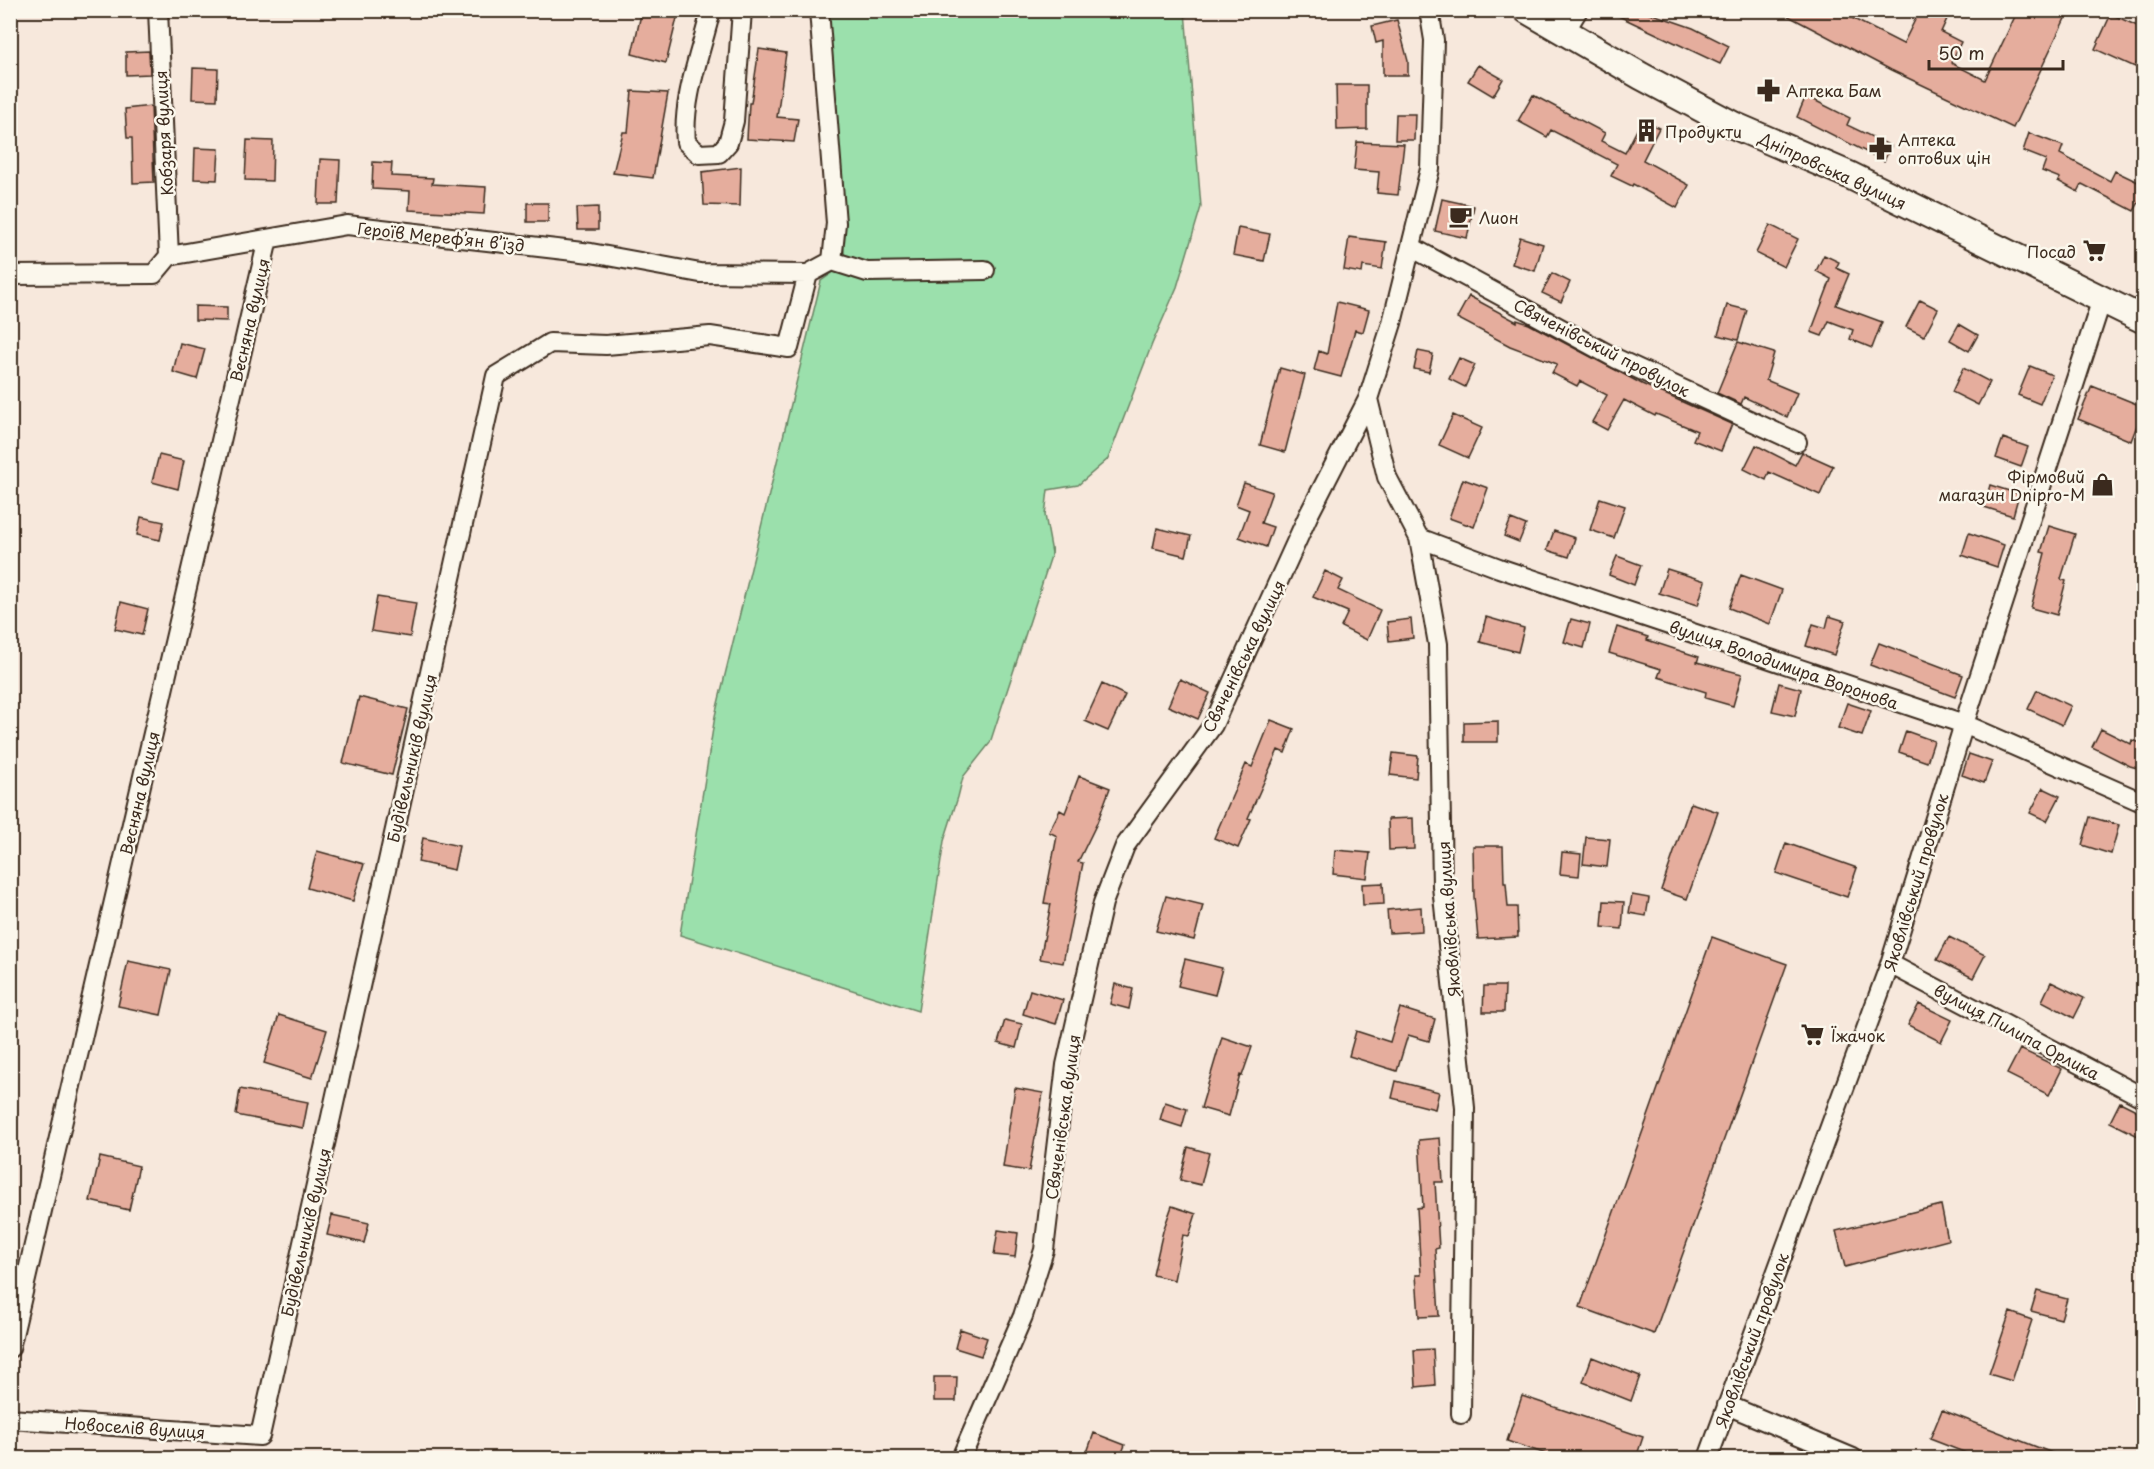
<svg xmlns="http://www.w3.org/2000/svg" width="2154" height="1469" font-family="'Playpen Sans',sans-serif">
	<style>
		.green { fill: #9be0ac; stroke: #6b8565; stroke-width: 1.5 }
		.building { fill: #e5ad9d; stroke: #3b2a1e; stroke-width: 1.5 }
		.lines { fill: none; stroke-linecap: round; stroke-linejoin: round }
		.minor-casing { stroke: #3b2a1e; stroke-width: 22 }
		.highway-casing { stroke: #3b2a1e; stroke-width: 30 }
		.minor { stroke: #fbf7ec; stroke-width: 18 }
		.highway { stroke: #fbf7ec; stroke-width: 26 }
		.labels { text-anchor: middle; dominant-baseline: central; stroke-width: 5; stroke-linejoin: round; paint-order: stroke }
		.poi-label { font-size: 16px; fill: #3b2a1e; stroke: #fbf7ec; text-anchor: start }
		.street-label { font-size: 16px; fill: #3b2a1e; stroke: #fbf7ec }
	</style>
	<rect width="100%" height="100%" fill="#f7e8dc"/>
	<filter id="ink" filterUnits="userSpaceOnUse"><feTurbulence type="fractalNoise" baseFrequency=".0167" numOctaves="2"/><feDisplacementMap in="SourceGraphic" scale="12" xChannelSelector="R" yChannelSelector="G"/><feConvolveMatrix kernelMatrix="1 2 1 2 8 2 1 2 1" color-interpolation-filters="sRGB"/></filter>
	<g filter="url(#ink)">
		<!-- green -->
		<path class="green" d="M826,11H1185L1201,207L1177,287L1152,344L1108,459L1078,485L1048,490L1045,515L1052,553L990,743L963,777L958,797L944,841L918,1011L680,935L715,716L821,281L845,264Z"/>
		<!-- building -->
		<path class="building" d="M642,10H679L666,63L632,54Z
			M1606,10H1641L1693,28L1729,46L1720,64Z
			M1777,10H1836L1903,44L1920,10H1951L1941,32L1961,42L1951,63L1985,80L2018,10H2069L2013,128L1891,70Z
			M2111,14L2144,29V48L2135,67L2095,49Z
			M1397,20L1408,61V75H1383V41L1376,43L1372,26Z
			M759,49L786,53L777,117L798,119L794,142L747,139L749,103H751Z
			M149,51L150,74L126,75V52Z
			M1478,65L1503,79L1493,96L1468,81Z
			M193,68L218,69L217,100L192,99Z
			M1336,85H1367V129L1337,130Z
			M632,91L668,93L653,178L613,173L623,132H628Z
			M1533,95L1605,133L1601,141L1625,153L1642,120L1659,128L1643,160L1689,185L1677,208L1633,184L1632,186L1611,176L1617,164L1551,130L1547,137L1518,121Z
			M1806,96L1850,118L1847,125L1891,146L1884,161L1797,117Z
			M151,106L154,182L133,183L132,138H127L125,109Z
			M1396,114H1415L1414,140H1395Z
			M2029,133L2063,146L2060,154L2110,181L2115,171L2144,185V193L2134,211L2082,184L2078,192L2058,181L2060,178L2042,171L2046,160L2023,151Z
			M247,140L273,141L272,181L245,180Z
			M1357,142L1404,144L1398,195L1377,193L1379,172L1354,170Z
			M195,148L219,149L217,180L194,179Z
			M320,159L340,160L338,204H318Z
			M373,162L392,163L391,176L433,178L432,184L486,187L484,214L409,210L410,191L372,189Z
			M741,167L740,206L704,205L702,172Z
			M1442,199L1474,206L1467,238L1435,231Z
			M527,203H548V222H527Z
			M598,207V230H578L577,208Z
			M1770,225L1798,239L1784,267L1756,253Z
			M1238,228L1270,234L1264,261L1233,255Z
			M1349,237L1386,242L1382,269L1363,266L1362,273L1344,270Z
			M1520,237L1543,244L1535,271L1512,264Z
			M1824,255L1839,262L1836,268L1849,274L1836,305L1882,322L1872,348L1850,339L1853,330L1829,321L1822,336L1811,332L1831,279L1816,271Z
			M1552,273L1570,282L1561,302L1542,293Z
			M1469,296L1517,322V320L1529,324L1642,384L1732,424L1721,451L1693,440L1697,431L1656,414L1655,416L1624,400L1607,430L1592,422L1607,395L1580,381L1577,386L1552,373L1557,364L1510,346L1457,318Z
			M1920,300L1938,309L1924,336L1906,327Z
			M1337,302L1369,310L1363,332L1355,330L1341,377L1314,370L1319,351L1327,354Z
			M1727,305L1747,310L1738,340L1718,335Z
			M195,306L227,307V321L195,320Z
			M1959,324L1978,335L1969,351L1950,340Z
			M1738,342L1774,353L1766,380L1797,393L1787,417L1744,397L1741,404L1717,393Z
			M180,343L205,349L197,379L173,372Z
			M1418,351L1433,354L1429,372L1414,369Z
			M1459,358L1475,365L1465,387L1449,379Z
			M2030,366L2052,375L2040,404L2018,395Z
			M1280,368L1305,375L1285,452L1260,445Z
			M1963,368L1990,382L1978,405L1952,392Z
			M2092,386L2144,407L2131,441L2078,419Z
			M1453,415L1482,428L1468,458L1439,445Z
			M2003,438L2028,447L2021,467L1996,458Z
			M1756,445L1795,465L1802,452L1833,466L1820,495L1769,472L1766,480L1744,469Z
			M159,455L184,461L178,489L152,482Z
			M1463,479L1488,488L1474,527L1449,518Z
			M1244,483L1272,492L1261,523L1273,527L1266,547L1239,537L1249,510L1236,505Z
			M1990,485L2019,494L2013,516L1984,507Z
			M1600,498L1625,506L1614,538L1590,530Z
			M141,517L164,522L160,540L137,535Z
			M1511,519L1526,525L1519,542L1504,536Z
			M2049,526L2075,534L2061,579L2066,581L2057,615L2031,608L2045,553L2041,552Z
			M1157,528L1191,536L1186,556L1153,548Z
			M1554,531L1575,538L1569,557L1547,550Z
			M1969,533L2004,545L1997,567L1962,555Z
			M1617,556L1641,565L1634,585L1609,575Z
			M1667,569L1705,581L1698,605L1659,593Z
			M1325,571L1343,580L1338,590L1380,610L1367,640L1341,627L1348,612L1313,597Z
			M1741,575L1782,590L1770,624L1729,608Z
			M377,597L416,603L410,637L371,631Z
			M121,602L148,609L142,635L115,629Z
			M1829,616L1845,621L1834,655L1806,646L1813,624L1826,628Z
			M1486,617L1524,628L1518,652L1480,642Z
			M1411,619L1413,638L1389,641L1387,622Z
			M1571,619L1590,624L1584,648L1564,642Z
			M1617,627L1648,637L1647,640L1699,657L1697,662L1742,674L1733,706L1705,698L1706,692L1658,677L1661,669L1609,653Z
			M1879,643L1963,675L1955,697L1870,665Z
			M1180,679L1210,693L1198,719L1168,706Z
			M1779,683L1801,689L1795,716L1772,711Z
			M1102,684L1125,695L1108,731L1085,721Z
			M2037,690L2071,706L2062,725L2028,709Z
			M359,697L408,709L392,775L343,763Z
			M1847,703L1871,711L1862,736L1838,728Z
			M1271,720L1294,729L1285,753L1278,750L1248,818L1251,819L1238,848L1214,838L1246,764L1252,767Z
			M1498,721V742H1464V722Z
			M2101,729L2131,744L2132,740L2144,744V770L2130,766L2092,747Z
			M1906,731L1934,741L1927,762L1899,752Z
			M1393,753L1418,756L1416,778L1390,775Z
			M1969,754L1992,762L1984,783L1962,775Z
			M1079,776L1110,788L1097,823L1078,862L1083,863L1063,963L1040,959L1051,904L1044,903L1057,836L1049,832L1060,810L1065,813Z
			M2043,788L2060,796L2047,821L2030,813Z
			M1691,803L1718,812L1687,899L1661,890Z
			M2090,817L2119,825L2111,854L2082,845Z
			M1413,818L1414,849L1389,850L1388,819Z
			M1586,837L1610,839L1607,867L1583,864Z
			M423,838L459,846L454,870L418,862Z
			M1786,843L1857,868L1847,897L1776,873Z
			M1473,846H1503L1504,883H1506L1508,907H1517L1518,937L1478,939L1474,897Z
			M1335,850L1370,853L1367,878L1333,874Z
			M317,851L364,864L353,901L307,888Z
			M1562,852L1581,854L1579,876L1560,874Z
			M1383,883L1384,904L1363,905L1362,884Z
			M1632,895L1649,898L1646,916L1629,913Z
			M1166,896L1203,905L1194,940L1156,931Z
			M1604,901L1624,902L1622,929L1602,927Z
			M1421,907L1422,931L1389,933L1387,910Z
			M1712,937L1787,964L1654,1334L1580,1307Z
			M1949,937L1985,955L1973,978L1937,960Z
			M1185,959L1222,968L1215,995L1178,986Z
			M128,961L171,970L161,1015L118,1006Z
			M2051,982L2084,998L2074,1018L2042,1001Z
			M1115,984L1133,989L1129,1009L1110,1004Z
			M1484,986H1505L1504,1012H1483Z
			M1030,990L1063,1000L1056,1024L1023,1014Z
			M1919,1004L1952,1020L1941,1042L1908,1025Z
			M1400,1008L1435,1019L1429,1041L1408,1035L1397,1071L1349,1056L1356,1031L1390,1042Z
			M279,1015L327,1030L312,1078L264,1063Z
			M1005,1020L1022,1024L1016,1048L998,1043Z
			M1222,1037L1252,1047L1242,1076L1240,1075L1229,1116L1201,1108Z
			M2020,1049L2062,1069L2049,1095L2007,1074Z
			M1396,1081L1439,1092L1435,1109L1392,1098Z
			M1015,1088L1043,1093L1029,1171L1003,1167Z
			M240,1089L308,1102L303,1128L236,1115Z
			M1165,1102L1187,1109L1182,1127L1160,1120Z
			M2120,1102L2144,1114V1139L2110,1122Z
			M1440,1138L1443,1182H1435L1439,1248L1435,1249L1439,1316L1419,1317L1416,1275H1421L1417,1208L1423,1207L1419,1140Z
			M1188,1147L1209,1153L1201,1185L1180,1180Z
			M100,1157L139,1166L129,1210L90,1201Z
			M1941,1205L1948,1240L1845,1267L1836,1231Z
			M1172,1206L1196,1214L1189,1236L1183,1235L1174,1280L1153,1275L1163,1231Z
			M332,1215L369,1223L364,1243L327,1235Z
			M998,1230L1018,1233L1015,1257L994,1255Z
			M2037,1291L2067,1299L2061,1319L2031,1311Z
			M2010,1312L2032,1320L2012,1381L1989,1374Z
			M960,1329L987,1338L981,1356L955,1348Z
			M1433,1349L1435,1385L1416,1387L1414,1350Z
			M1592,1357L1640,1376L1631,1401L1583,1382Z
			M934,1377H957L956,1401H934Z
			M1522,1396L1643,1437L1636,1458H1558L1507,1441Z
			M1942,1410L2065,1458H1979L1930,1439Z
			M1094,1433L1125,1445L1120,1458H1085Z"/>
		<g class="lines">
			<defs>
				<path id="minor" d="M158,10L169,256
					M711,10C701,53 682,98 686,142L699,154L719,153L728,143L734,121L742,10
					M1564,33L1578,10
					M1411,247L1617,359L1797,442
					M832,261L867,272L985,270
					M10,275L154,274L169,256L347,225L591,253L700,273L808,274L832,261L836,223L819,10
					M1368,399L1387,477L1419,538L1438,644L1442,886L1465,1108L1461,1414
					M1419,538L1499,568L1964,724L2144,803
					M1890,964L2144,1098
					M10,1348L268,239
					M1727,1405L1853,1458
					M10,1419L260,1436L496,376L550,343L606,345L710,336L789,348L808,274
					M961,1458L1023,1316L1044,1250L1066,1065L1103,903L1125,846L1213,725L1308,516L1368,399L1392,323L1430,169L1434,40L1429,10
					M1708,1458L1890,964L1964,724L2102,299"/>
				<path id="highway" d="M1527,10L1641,76L1733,125L1849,175L2144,320"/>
			</defs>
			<!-- minor casing -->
			<use href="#minor" class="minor-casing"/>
			<!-- highway casing -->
			<use href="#highway" class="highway-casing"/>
			<!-- minor -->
			<use href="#minor" class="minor"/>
			<!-- highway -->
			<use href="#highway" class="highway"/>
		</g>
	</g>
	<!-- icons -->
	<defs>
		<symbol id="pharmacy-bare" viewBox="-9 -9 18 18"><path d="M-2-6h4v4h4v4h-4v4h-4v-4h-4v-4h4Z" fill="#3b2a1e" stroke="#fbf7ec" stroke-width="2.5" paint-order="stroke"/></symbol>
		<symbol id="building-bare" viewBox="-9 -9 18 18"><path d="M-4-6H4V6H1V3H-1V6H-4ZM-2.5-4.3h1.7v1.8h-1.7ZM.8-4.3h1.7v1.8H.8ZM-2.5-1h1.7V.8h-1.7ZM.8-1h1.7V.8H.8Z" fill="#3b2a1e" stroke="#fbf7ec" stroke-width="2.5" paint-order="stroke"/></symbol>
		<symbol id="cafe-bare" viewBox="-9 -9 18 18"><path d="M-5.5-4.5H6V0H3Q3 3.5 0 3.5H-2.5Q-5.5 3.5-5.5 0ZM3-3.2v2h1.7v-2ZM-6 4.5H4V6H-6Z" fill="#3b2a1e" stroke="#fbf7ec" stroke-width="2.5" paint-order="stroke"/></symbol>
		<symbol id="supermarket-bare" viewBox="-9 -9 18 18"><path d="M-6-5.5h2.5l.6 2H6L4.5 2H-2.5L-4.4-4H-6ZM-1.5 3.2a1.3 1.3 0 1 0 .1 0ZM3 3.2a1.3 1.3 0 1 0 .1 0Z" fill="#3b2a1e" stroke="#fbf7ec" stroke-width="2.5" paint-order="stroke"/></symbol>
		<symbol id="shop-bare" viewBox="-9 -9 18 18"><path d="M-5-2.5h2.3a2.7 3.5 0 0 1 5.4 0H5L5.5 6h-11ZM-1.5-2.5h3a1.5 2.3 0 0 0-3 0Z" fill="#3b2a1e" stroke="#fbf7ec" stroke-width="2.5" paint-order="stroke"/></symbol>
	</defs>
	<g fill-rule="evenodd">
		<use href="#pharmacy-bare" x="1752" y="74" width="33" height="33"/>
		<use href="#building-bare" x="1630" y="114" width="33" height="33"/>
		<use href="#pharmacy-bare" x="1864" y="132" width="33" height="33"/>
		<use href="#cafe-bare" x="1444" y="200" width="33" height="33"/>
		<use href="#supermarket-bare" x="2078" y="234" width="33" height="33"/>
		<use href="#shop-bare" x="2086" y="468" width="33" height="33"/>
		<use href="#supermarket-bare" x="1796" y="1018" width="33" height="33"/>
	</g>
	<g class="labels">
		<!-- poi labels -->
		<g class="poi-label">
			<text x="1786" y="90">Аптека Бам</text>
			<text x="1665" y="131">Продукти</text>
			<text x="1898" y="139">Аптека<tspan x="1898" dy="18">оптових цін</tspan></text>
			<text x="1479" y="217">Лион</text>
			<text x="2076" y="251" text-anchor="end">Посад</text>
			<text x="2085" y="476" text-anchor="end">Фірмовий<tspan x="2085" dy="18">магазин Dnipro-M</tspan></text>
			<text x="1831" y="1035">Їжачок</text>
		</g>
		<!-- street labels -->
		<g class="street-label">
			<text transform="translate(163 133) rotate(-93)">Кобзаря вулиця</text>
			<text transform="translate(1833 170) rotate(25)">Дніпровська вулиця</text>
			<text transform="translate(441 236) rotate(6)">Героїв Мерефʼян вʼїзд</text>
			<text transform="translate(249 320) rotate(-77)">Весняна вулиця</text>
			<text transform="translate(1602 347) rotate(27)">Свяченівський провулок</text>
			<text transform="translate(1243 656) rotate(-64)">Свяченівська вулиця</text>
			<text transform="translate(1784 664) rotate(19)">вулиця Володимира Воронова</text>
			<text transform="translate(411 758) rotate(-77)">Будівельників вулиця</text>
			<text transform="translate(139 793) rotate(-77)">Весняна вулиця</text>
			<text transform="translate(1915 882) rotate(-73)">Яковлівський провулок</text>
			<text transform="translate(1448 919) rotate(-94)">Яковлівська вулиця</text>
			<text transform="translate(2017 1031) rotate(28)">вулиця Пилипа Орлика</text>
			<text transform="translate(1062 1117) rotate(-82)">Свяченівська вулиця</text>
			<text transform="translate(305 1232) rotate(-77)">Будівельників вулиця</text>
			<text transform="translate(1751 1340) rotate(-70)">Яковлівський провулок</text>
			<text transform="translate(135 1427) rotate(4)">Новоселів вулиця</text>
		</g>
	</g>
	<!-- margin -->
	<rect width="2154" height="1469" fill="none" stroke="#fbf7ec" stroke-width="36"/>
	<rect x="18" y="18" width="2118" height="1433" fill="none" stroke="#3b2a1e" stroke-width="2" filter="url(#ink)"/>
	<!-- scale -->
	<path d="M1929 60v9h134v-9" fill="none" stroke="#3b2a1e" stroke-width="3"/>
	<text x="1938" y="60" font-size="18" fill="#3b2a1e" stroke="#fbf7ec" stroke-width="4.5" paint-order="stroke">50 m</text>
</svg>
